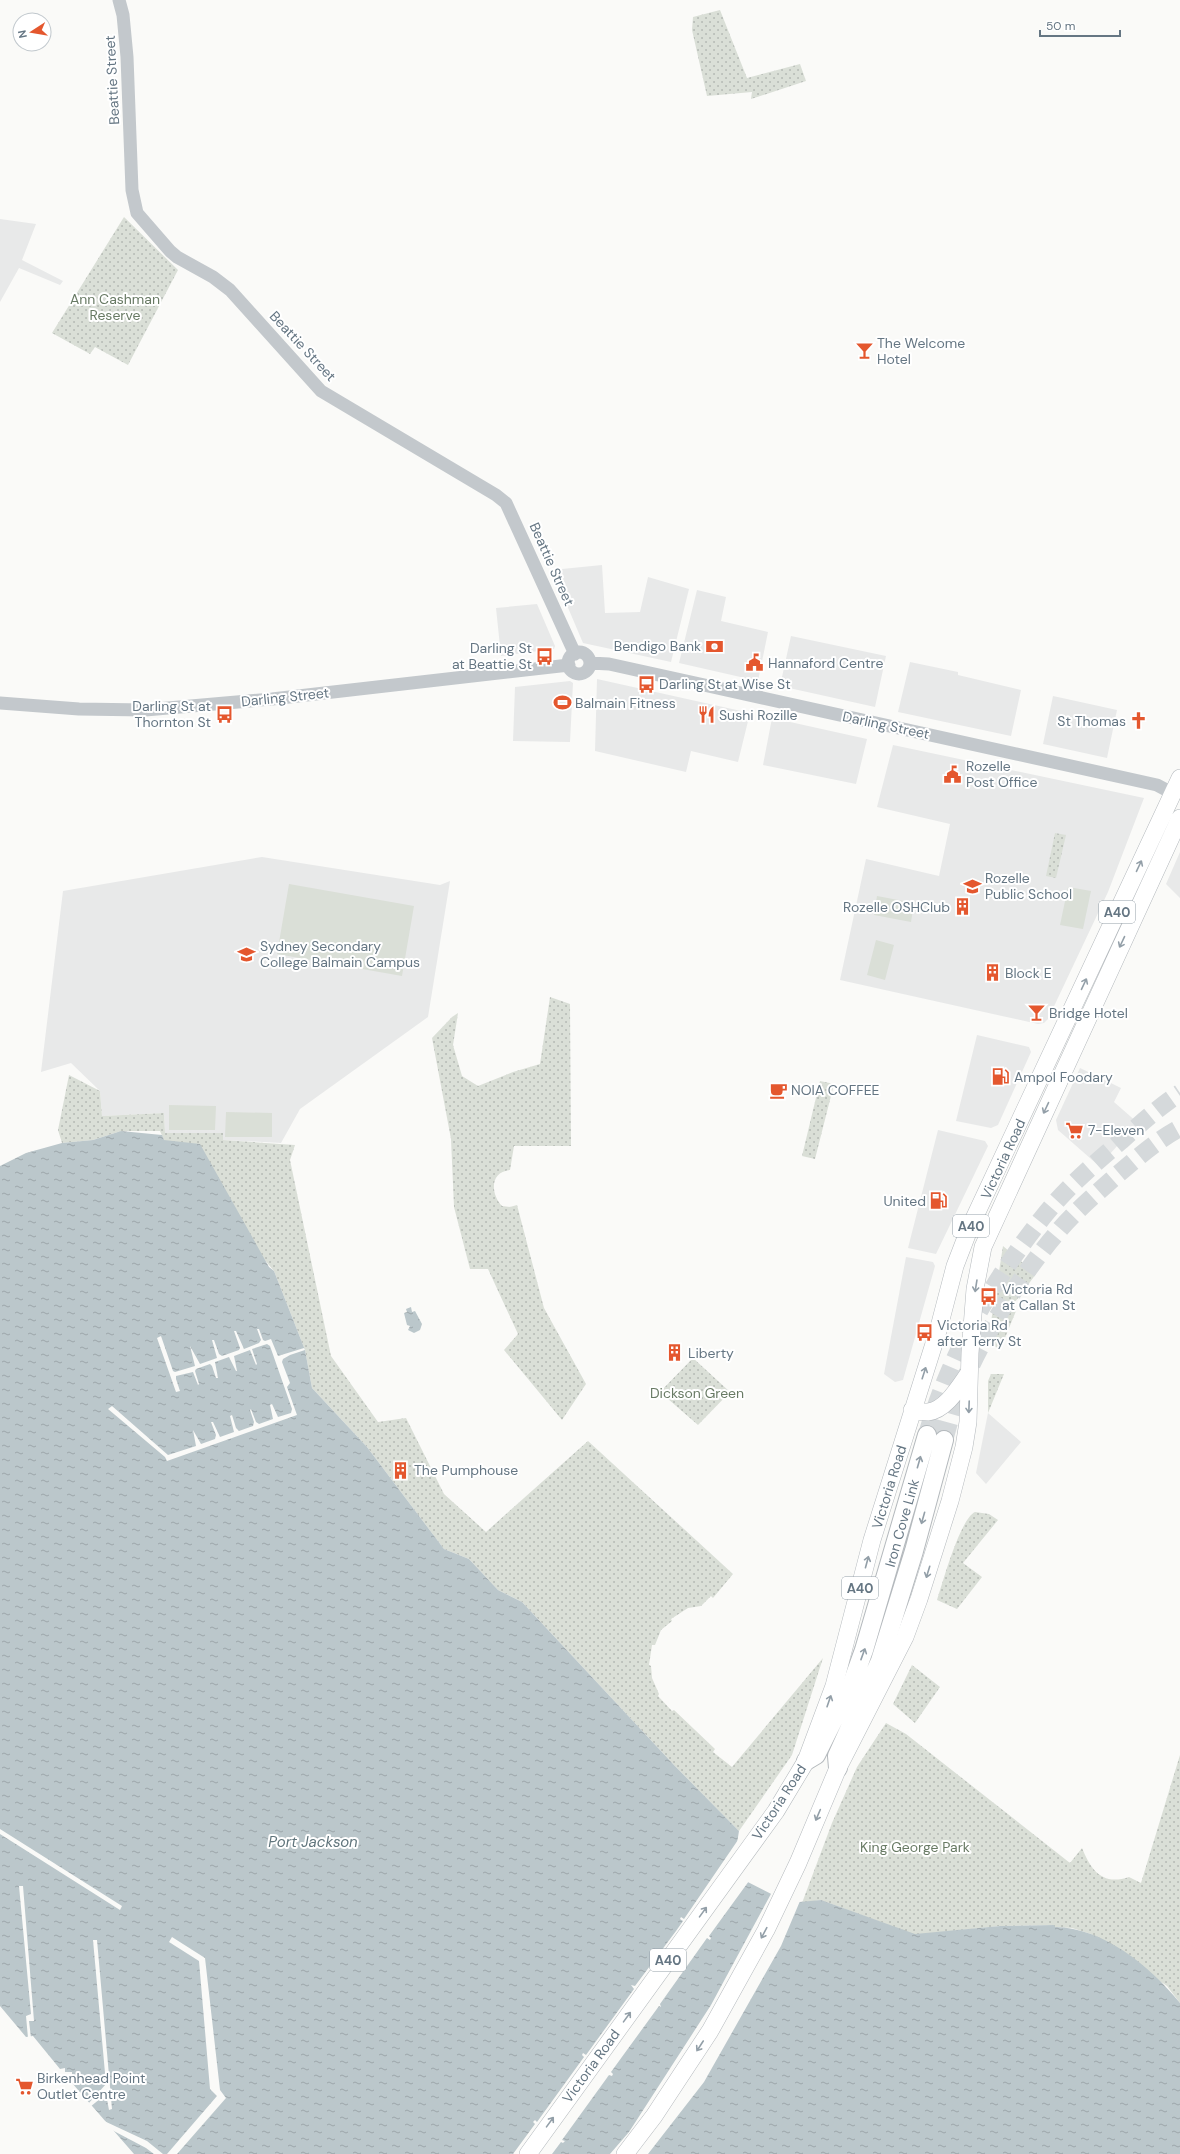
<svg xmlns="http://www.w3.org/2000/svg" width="1180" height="2154" font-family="'DM Sans',sans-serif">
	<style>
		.built { fill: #e8e9e9 }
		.grass { fill: #dadfd7 }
		.park { fill: url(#park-dots) }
		.water { fill: url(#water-ripples) }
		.pier { fill: #fafaf8 }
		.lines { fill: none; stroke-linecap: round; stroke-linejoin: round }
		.motorway-tunnel { stroke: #d5d9db; stroke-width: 18; stroke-dasharray: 18 9; stroke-linecap: butt }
		.trunk-casing { stroke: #b4b9bd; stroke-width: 18 }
		.motorway-casing { stroke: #b4b9bd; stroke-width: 20 }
		.tertiary { stroke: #c3c8cc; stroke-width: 13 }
		.trunk { stroke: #fff; stroke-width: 17 }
		.motorway { stroke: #fff; stroke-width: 18 }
		.oneway { stroke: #939fa8 }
		.labels { text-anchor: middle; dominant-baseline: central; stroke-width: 4; stroke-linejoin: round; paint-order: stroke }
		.shield { fill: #fff; stroke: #939fa8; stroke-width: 1 }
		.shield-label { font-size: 13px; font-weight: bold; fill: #657683 }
		.street-label { font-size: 14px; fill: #657683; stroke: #fff }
		.park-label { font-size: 14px; fill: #687a64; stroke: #fff }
		.poi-label { font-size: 14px; fill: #657683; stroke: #fff; text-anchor: start }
		.water-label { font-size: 15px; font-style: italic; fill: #60757c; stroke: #fff }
	</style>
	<defs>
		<pattern id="park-dots" width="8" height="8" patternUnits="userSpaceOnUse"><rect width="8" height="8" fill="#dadfd7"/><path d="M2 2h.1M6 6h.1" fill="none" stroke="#b4b9b4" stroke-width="1.8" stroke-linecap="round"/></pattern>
		<pattern id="water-ripples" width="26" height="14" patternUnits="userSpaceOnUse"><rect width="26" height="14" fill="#bbc7cb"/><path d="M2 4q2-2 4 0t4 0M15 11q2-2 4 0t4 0" fill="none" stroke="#9ca6aa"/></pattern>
	</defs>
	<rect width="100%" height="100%" fill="#fafaf8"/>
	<!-- built -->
	<path class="built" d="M0,219L36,224L22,260L63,281L60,285L19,268L0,302Z
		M602,565L605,613L640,612L648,577L689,589L671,662L583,643L552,570Z
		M697,590L726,597L721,621L768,632L758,681L679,663Z
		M537,604L555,646L554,649L501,656L496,608Z
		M791,636L886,656L875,707L780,686Z
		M910,662L958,672V675L1021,690L1011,736L898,712Z
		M597,679L750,713L738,762L691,751L686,772L595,751Z
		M570,681L573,683L570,742L513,741L515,687Z
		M1053,696L1117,710L1107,758L1043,744Z
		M772,718L867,739L856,784L763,765Z
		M893,745L1144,798L1108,892L1048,1019L1044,1023L1038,1024L840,980L866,859L939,876L950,824L877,807Z
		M1180,852V898L1166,884Z
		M262,857L440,885L450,881L428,1017L300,1109L281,1143L223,1140V1133H165L164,1113L102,1116L100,1091L71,1063L41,1072L63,891Z
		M977,1035L1029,1047L1031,1052L998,1125L991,1128L956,1121Z
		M1080,1068L1121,1088L1114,1102L1138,1123L1099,1166L1058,1130L1056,1120Z
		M938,1130L985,1141L988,1146L936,1254L908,1248Z
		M906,1257L933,1262L935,1266L903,1380L895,1382L884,1374Z
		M988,1413L1021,1442L986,1484L976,1473Z"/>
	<!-- grass -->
	<path class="grass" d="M289,884L414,906L402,976L277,954Z
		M1068,887L1091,891L1083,929L1060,925Z
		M877,896L914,903L911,922L874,915Z
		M876,940L894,945L885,980L867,975Z
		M169,1105L216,1106L215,1130H169Z
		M226,1112L272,1113V1137H225Z"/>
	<!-- park -->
	<path class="park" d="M720,10L747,78L800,64L806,81L751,99L752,92L707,96L692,30L693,17Z
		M124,217L178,270L128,365L95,347L90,354L52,333Z
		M1055,833L1066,835L1056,878L1046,876Z
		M550,997L570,1004L571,1146H514L510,1170C489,1172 491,1195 502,1206L510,1207L517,1205L544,1308L586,1384L562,1420L504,1350L518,1334L488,1269H470L454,1207L451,1139L432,1038L452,1017L458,1013L453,1045L462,1076L478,1086L513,1072L540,1064Z
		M69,1075L100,1091L102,1116L164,1113L165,1133H223V1140L295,1145L290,1160L331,1356L378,1422L406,1418L444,1494L486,1532L588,1441L733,1574L713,1598L711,1596L701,1606L688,1608L671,1619L672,1621L661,1630L655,1645H652L649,1665L651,1666L652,1678L659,1694L658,1696L672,1711L674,1710L715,1749L713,1752L732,1767L823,1658L792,1755L739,1831L674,1765L522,1602L498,1590L469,1559L444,1549L367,1447L312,1388L305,1350L274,1271L164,1140L160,1131H121L93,1140L62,1143L58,1130Z
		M820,1081L834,1084L815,1159L802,1156Z
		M1003,1246L1036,1274L1012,1306L1016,1311L1000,1350L988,1341Z
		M693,1358L730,1392L698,1425L660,1392Z
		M991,1374H1004L988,1413V1381Z
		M975,1512L989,1514L998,1520L963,1563L982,1577L957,1609L937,1600C943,1582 960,1519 975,1512Z
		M912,1665L940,1687L915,1723L893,1704Z
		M886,1723L906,1734L1070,1863L1082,1848C1091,1870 1102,1886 1129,1877L1141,1883L1180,1755V2003L1167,1986L1091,1934L1072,1928L1054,1927V1925L1000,1926L915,1935L821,1900L802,1903L832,1823L857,1767Z"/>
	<!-- water -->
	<path class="water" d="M121,1131L162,1135L164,1140L200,1144L269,1267L274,1271L305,1350L312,1388L367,1447L444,1549L469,1559L498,1590L522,1602L674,1765L739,1831L732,1874L789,1903L821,1900L915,1934L1000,1926L1054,1925L1055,1927C1104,1928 1150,1966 1180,2003V2154H134L72,2083V2072H65V2068L60,2069L33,2036L26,2037L0,2006V1166L26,1153L62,1143L93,1140Z
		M411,1307L412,1312L415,1311L422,1324L420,1330L414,1333L408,1330L410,1326L407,1325L404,1313L407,1312L406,1309Z"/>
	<!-- pier -->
	<path class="pier" d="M257,1329H259L263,1340L265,1341L271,1339L278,1356L304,1348L305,1350L290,1355L283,1359L282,1362L290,1383L287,1387L297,1415L167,1461L165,1457L108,1409L112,1406L168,1455L196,1446L193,1430L201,1444L215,1439L216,1435L211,1422H213L220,1437L234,1432L230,1416L232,1415L236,1428L239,1431L253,1426L254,1422L250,1410L251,1409L256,1422L259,1424L273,1419L270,1405L272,1404L278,1417L291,1413L292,1409L270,1346L267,1344L252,1349L257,1364L256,1365L250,1350L234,1356L237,1371H236L229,1357L215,1362L218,1378H216L212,1366L210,1364L196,1369L195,1371L199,1384L198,1385L193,1372L176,1376V1379L180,1391L176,1392L157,1338L161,1336L173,1371L175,1372L195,1366L190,1346L200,1364L217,1358L212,1340H214L219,1354L222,1356L239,1350L240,1348L234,1331H236L244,1349L259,1343L261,1340Z
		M0,1829L122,1906L120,1910L0,1834Z
		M740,1837L734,1873L749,1881L709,1936L711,1938L710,1940L707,1938L660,2004L661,2007L659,2006L611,2072L613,2074L612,2076L609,2075L562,2140L565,2141L563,2143L561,2142L552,2154H513L535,2124L533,2122L535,2120L537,2122L584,2057L582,2055L583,2053L586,2055L634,1989L631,1985L635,1986L676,1931L683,1921L680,1919L681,1917L684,1919Z
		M19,1886H23L34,2021H29L31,2038H28L26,2016L31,2014Z
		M772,1892L789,1901H800L781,1946L704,2082L648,2154H610L629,2132L711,2005Z
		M172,1937L205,1958L220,2090L226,2098L177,2154H167L217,2096L210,2089L199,1961L169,1942Z
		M93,1940H97L112,2109L109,2110L106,2094L90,2107L88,2104L106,2084Z
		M102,2120L147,2141L163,2154H154L146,2148L110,2129Z"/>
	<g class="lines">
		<!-- motorway-tunnel -->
		<path class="motorway-tunnel" d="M927,1435C949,1356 992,1281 1043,1217C1066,1188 1094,1164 1121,1141C1140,1124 1159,1107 1180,1093
			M944,1440C948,1427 951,1413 956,1400C976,1347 1019,1277 1056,1234C1074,1212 1096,1194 1117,1175C1136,1159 1157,1140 1180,1128"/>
		<defs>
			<path id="trunk" d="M912,1410C917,1411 923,1412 928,1412C946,1410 959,1387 969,1373
				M528,2154L776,1811L806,1761L834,1686L872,1540L938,1331L955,1266L970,1227L1180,778
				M625,2154L654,2116L710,2031L766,1930L798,1863L838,1768L905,1637L919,1599L950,1501L964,1447L968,1422L970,1353L975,1289L983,1247L1180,818"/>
			<path id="motorway" d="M806,1761L816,1755L852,1683L864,1650L927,1435
				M838,1768L837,1756L880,1661L914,1551L944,1440"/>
		</defs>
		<!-- trunk casing -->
		<use href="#trunk" class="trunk-casing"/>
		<!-- motorway casing -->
		<use href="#motorway" class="motorway-casing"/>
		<!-- tertiary -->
		<path class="tertiary" d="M119,0L123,15L127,57L132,190L137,213L170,251L177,257L213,277L230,290L321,391L496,495L506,503L575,654
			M568 663a11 11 0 1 1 22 0a11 11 0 1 1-22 0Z
			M590,663L609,664L1157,785L1172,793
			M0,703L79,709L145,710L272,699L569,665"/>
		<!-- trunk -->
		<use href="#trunk" class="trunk"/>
		<!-- motorway -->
		<use href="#motorway" class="motorway"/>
	</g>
	<!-- one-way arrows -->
	<defs><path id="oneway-shaft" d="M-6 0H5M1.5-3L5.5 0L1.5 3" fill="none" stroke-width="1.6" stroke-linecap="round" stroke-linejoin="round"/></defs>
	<g class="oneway">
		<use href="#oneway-shaft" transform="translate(1139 866) rotate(-65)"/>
		<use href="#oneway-shaft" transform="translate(1122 942) rotate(115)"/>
		<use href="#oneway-shaft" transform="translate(1084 984) rotate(-65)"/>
		<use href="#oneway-shaft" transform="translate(1046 1108) rotate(115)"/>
		<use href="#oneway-shaft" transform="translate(976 1286) rotate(99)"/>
		<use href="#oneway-shaft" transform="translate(924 1373) rotate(-72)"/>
		<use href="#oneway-shaft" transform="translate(969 1407) rotate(92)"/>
		<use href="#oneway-shaft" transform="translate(919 1462) rotate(-74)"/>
		<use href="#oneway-shaft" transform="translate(923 1518) rotate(106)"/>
		<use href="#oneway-shaft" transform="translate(867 1562) rotate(-75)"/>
		<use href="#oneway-shaft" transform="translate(928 1572) rotate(107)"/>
		<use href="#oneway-shaft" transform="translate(863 1654) rotate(-70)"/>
		<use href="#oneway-shaft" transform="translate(829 1701) rotate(-71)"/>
		<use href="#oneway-shaft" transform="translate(818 1815) rotate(113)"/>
		<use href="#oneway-shaft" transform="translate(703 1912) rotate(-54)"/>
		<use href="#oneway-shaft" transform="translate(764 1933) rotate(118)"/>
		<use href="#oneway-shaft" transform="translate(627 2017) rotate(-54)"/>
		<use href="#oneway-shaft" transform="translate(700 2046) rotate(123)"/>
		<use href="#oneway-shaft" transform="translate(550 2122) rotate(-54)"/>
	</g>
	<!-- icons -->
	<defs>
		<symbol id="bar-bare" viewBox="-9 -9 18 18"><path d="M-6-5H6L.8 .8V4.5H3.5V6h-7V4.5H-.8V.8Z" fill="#e4572e" stroke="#fff" stroke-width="2.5" paint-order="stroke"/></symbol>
		<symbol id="bank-bare" viewBox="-9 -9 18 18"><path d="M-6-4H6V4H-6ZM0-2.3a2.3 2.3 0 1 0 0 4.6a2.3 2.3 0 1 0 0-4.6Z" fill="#e4572e" stroke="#fff" stroke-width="2.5" paint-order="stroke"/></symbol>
		<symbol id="bus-bare" viewBox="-9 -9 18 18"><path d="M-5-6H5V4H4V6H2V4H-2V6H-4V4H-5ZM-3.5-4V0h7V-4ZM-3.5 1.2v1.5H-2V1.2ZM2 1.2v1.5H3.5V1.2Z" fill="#e4572e" stroke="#fff" stroke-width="2.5" paint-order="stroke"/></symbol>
		<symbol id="civic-bare" viewBox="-9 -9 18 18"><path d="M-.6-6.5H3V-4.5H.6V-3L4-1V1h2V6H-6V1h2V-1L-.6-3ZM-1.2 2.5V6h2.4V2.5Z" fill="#e4572e" stroke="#fff" stroke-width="2.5" paint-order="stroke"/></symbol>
		<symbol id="stadium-bare" viewBox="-9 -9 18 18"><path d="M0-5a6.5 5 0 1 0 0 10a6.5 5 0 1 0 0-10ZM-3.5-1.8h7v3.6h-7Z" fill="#e4572e" stroke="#fff" stroke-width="2.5" paint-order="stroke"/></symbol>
		<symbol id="restaurant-bare" viewBox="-9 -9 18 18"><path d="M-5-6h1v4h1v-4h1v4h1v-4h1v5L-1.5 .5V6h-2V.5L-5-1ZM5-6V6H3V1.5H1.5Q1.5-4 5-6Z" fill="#e4572e" stroke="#fff" stroke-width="2.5" paint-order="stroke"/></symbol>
		<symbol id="church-bare" viewBox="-9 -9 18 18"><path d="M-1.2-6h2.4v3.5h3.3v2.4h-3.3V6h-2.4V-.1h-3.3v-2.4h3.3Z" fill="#e4572e" stroke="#fff" stroke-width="2.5" paint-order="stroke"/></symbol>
		<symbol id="school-bare" viewBox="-9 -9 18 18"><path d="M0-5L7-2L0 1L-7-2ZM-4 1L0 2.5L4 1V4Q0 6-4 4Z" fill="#e4572e" stroke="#fff" stroke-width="2.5" paint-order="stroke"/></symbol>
		<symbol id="building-bare" viewBox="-9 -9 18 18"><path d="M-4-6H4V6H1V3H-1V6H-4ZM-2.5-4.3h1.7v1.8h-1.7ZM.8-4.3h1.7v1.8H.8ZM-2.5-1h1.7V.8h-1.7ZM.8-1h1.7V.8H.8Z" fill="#e4572e" stroke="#fff" stroke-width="2.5" paint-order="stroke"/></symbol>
		<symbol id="fuel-bare" viewBox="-9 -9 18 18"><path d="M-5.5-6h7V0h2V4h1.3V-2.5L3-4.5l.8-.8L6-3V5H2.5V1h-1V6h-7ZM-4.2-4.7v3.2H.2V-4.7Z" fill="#e4572e" stroke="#fff" stroke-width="2.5" paint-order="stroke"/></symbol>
		<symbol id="cafe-bare" viewBox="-9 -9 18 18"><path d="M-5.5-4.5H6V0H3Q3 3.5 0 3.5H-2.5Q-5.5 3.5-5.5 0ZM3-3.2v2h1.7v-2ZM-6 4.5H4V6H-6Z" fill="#e4572e" stroke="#fff" stroke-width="2.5" paint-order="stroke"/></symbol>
		<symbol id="supermarket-bare" viewBox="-9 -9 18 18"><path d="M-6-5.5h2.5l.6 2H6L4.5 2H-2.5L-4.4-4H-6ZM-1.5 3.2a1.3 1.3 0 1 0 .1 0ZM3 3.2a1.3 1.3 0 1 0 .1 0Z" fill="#e4572e" stroke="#fff" stroke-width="2.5" paint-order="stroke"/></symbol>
	</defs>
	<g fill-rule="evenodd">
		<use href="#bar-bare" x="852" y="338" width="25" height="25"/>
		<use href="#bank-bare" x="702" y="634" width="25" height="25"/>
		<use href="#bus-bare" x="532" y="644" width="25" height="25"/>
		<use href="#civic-bare" x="742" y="650" width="25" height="25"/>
		<use href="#bus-bare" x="634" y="672" width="25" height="25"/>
		<use href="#stadium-bare" x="550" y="690" width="25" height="25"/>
		<use href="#bus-bare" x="212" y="702" width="25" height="25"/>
		<use href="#restaurant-bare" x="694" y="702" width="25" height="25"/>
		<use href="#church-bare" x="1126" y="708" width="25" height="25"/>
		<use href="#civic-bare" x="940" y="762" width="25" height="25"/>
		<use href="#school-bare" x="960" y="874" width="25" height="25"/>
		<use href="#building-bare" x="950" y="894" width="25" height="25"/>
		<use href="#school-bare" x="234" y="942" width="25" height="25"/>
		<use href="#building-bare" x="980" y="960" width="25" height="25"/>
		<use href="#bar-bare" x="1024" y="1000" width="25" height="25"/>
		<use href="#fuel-bare" x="988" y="1064" width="25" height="25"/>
		<use href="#cafe-bare" x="766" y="1078" width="25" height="25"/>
		<use href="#supermarket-bare" x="1062" y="1118" width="25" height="25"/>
		<use href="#fuel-bare" x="926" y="1188" width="25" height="25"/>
		<use href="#bus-bare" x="976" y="1284" width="25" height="25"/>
		<use href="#bus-bare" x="912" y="1320" width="25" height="25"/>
		<use href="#building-bare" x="662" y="1340" width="25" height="25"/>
		<use href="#building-bare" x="388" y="1458" width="25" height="25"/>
		<use href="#supermarket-bare" x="12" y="2074" width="25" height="25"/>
	</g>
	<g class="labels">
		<!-- shield labels -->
		<g class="shield">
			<rect x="1099" y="901" width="36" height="22" rx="3"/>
			<rect x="953" y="1215" width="36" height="22" rx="3"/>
			<rect x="842" y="1577" width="36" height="22" rx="3"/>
			<rect x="650" y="1949" width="36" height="22" rx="3"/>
		</g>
		<g class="shield-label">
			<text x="1117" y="912">A40</text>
			<text x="971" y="1226">A40</text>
			<text x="860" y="1588">A40</text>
			<text x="668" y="1960">A40</text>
		</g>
		<!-- street labels -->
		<g class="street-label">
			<text transform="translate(112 80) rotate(-93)">Beattie Street</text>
			<text transform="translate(303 346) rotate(47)">Beattie Street</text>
			<text transform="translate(552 564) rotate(66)">Beattie Street</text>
			<text transform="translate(285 697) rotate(-6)">Darling Street</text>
			<text transform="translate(886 725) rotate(12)">Darling Street</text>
			<text transform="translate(1003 1159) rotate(-65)">Victoria Road</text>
			<text transform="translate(889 1487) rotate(-73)">Victoria Road</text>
			<text transform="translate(902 1523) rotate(-74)">Iron Cove Link</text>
			<text transform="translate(779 1802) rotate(-57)">Victoria Road</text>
			<text transform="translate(591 2066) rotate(-54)">Victoria Road</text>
		</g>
		<!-- park labels -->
		<g class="park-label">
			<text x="115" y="299">Ann Cashman<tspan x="115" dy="16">Reserve</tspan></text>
			<text x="697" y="1393">Dickson Green</text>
			<text x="915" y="1847">King George Park</text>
		</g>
		<!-- poi labels -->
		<g class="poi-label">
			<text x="877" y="343">The Welcome<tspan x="877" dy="16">Hotel</tspan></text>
			<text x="701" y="646" text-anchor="end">Bendigo Bank</text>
			<text x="532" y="648" text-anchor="end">Darling St<tspan x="532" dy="16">at Beattie St</tspan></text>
			<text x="768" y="663">Hannaford Centre</text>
			<text x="659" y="684">Darling St at Wise St</text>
			<text x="575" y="703">Balmain Fitness</text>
			<text x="211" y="706" text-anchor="end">Darling St at<tspan x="211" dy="16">Thornton St</tspan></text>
			<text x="719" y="715">Sushi Rozille</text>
			<text x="1126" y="721" text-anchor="end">St Thomas</text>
			<text x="966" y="766">Rozelle<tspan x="966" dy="16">Post Office</tspan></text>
			<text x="985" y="878">Rozelle<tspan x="985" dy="16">Public School</tspan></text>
			<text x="950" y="907" text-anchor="end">Rozelle OSHClub</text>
			<text x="260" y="946">Sydney Secondary<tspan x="260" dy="16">College Balmain Campus</tspan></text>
			<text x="1005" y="973">Block E</text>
			<text x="1049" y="1013">Bridge Hotel</text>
			<text x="1014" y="1077">Ampol Foodary</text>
			<text x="791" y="1090">NOIA COFFEE</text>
			<text x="1088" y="1130">7-Eleven</text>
			<text x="926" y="1201" text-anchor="end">United</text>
			<text x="1002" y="1289">Victoria Rd<tspan x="1002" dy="16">at Callan St</tspan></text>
			<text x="937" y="1325">Victoria Rd<tspan x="937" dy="16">after Terry St</tspan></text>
			<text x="688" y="1353">Liberty</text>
			<text x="414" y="1470">The Pumphouse</text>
			<text x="37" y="2078">Birkenhead Point<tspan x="37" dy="16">Outlet Centre</tspan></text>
		</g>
		<!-- water labels -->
		<g class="water-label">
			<text x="313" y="1842">Port Jackson</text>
		</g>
	</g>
	<!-- north arrow -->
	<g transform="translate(32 32) rotate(258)"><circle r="19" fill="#ffffff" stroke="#c1c8cd"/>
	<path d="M0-3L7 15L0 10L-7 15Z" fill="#e4572e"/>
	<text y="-6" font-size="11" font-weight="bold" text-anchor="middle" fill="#657683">N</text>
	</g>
	<!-- scale -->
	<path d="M1040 30v6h80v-6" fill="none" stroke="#657683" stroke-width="2"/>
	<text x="1046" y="30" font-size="12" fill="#657683" stroke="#ffffff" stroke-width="3" paint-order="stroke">50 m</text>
</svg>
